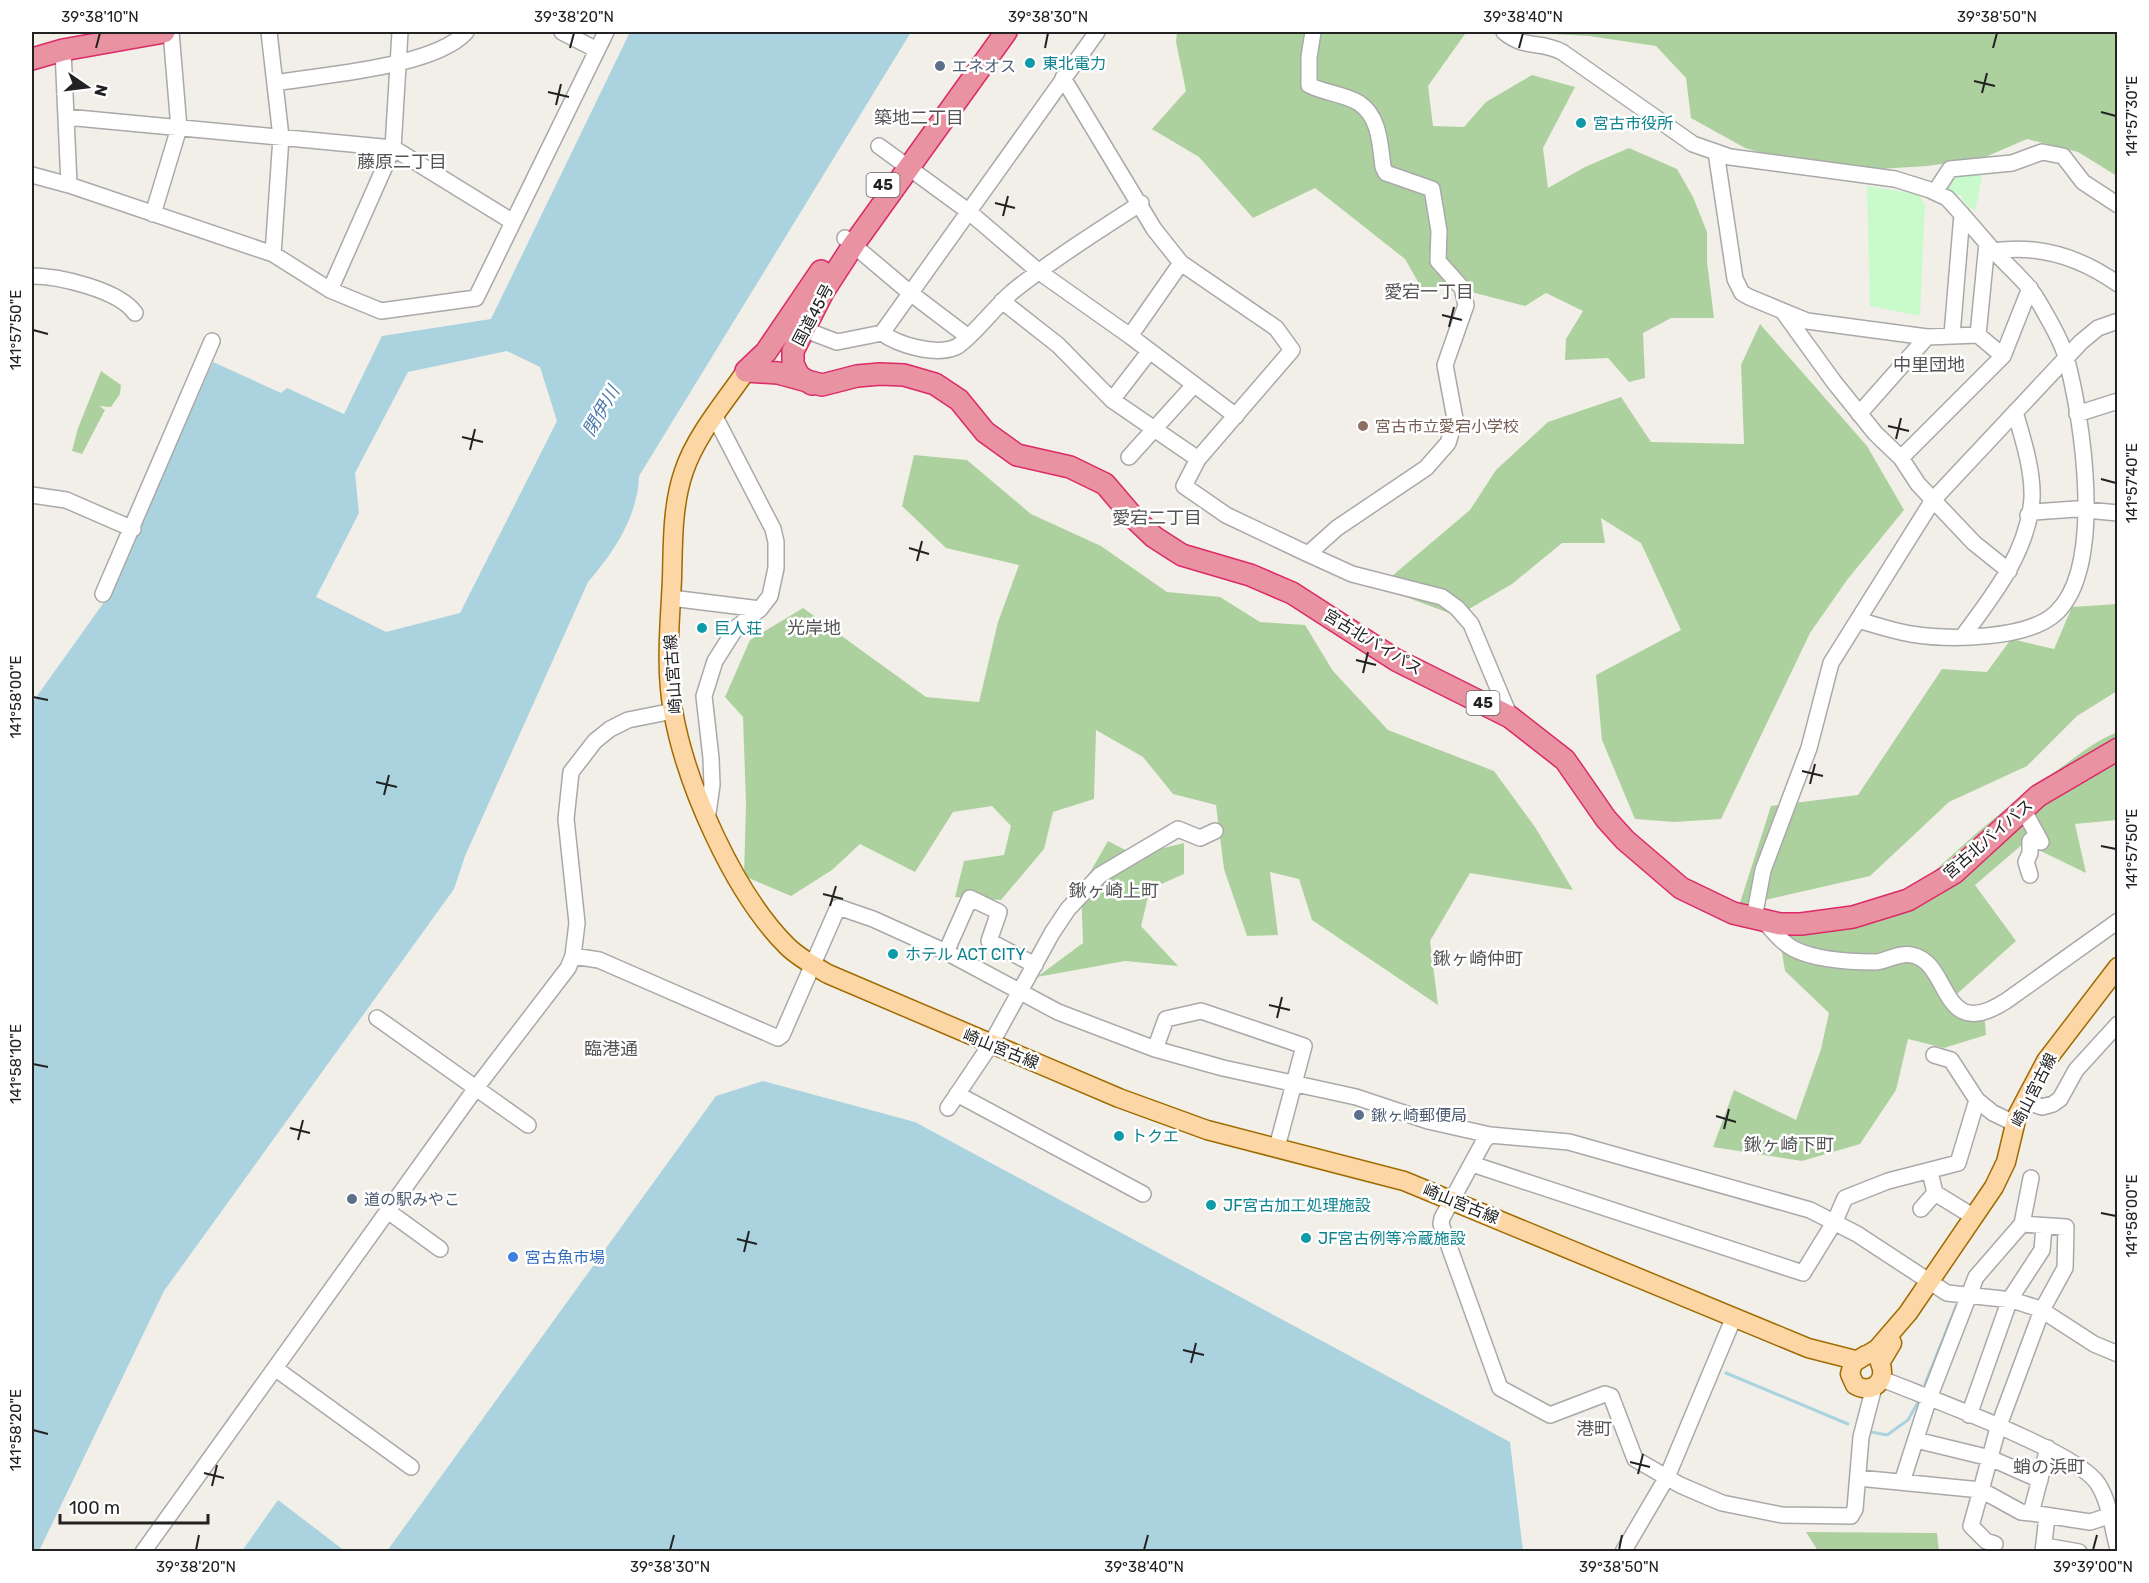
<svg xmlns="http://www.w3.org/2000/svg" width="2149" height="1583" font-family="Rubik,'Noto Sans JP',sans-serif">
	<style>
		.forest { fill: #add19e }
		.park { fill: #c8facc }
		.water { fill: #aad3df; fill-rule: evenodd }
		.lines { fill: none; stroke-linecap: round; stroke-linejoin: round }
		.stream { stroke: #aad3df; stroke-width: 3 }
		.minor-casing { stroke: #a9a9a9; stroke-width: 18 }
		.major-casing { stroke: #a06b00; stroke-width: 21 }
		.highway-casing { stroke: #dc2a67; stroke-width: 24 }
		.minor { stroke: #fff; stroke-width: 15 }
		.major { stroke: #fcd6a4; stroke-width: 18 }
		.highway { stroke: #e892a2; stroke-width: 21 }
		.ticks { fill: none; stroke: #222; stroke-width: 2 }
		.culture-dot { fill: #0f9aa8; stroke: #fff; stroke-width: 2 }
		.service-dot { fill: #5c6f8a; stroke: #fff; stroke-width: 2 }
		.education-dot { fill: #8d6e63; stroke: #fff; stroke-width: 2 }
		.shop-dot { fill: #3f7fe0; stroke: #fff; stroke-width: 2 }
		.labels { text-anchor: middle; dominant-baseline: central; stroke-width: 5; stroke-linejoin: round; paint-order: stroke }
		.shield { fill: #fff; stroke: #646464; stroke-width: 1.5 }
		.shield-label { font-size: 15px; font-weight: bold; fill: #222 }
		.culture-label { font-size: 16px; fill: #0d838f; stroke: #fff; text-anchor: start }
		.service-label { font-size: 16px; fill: #4e5e75; stroke: #fff; text-anchor: start }
		.street-label { font-size: 16px; fill: #222; stroke: #fff }
		.education-label { font-size: 16px; fill: #785e54; stroke: #fff; text-anchor: start }
		.shop-label { font-size: 16px; fill: #366cbe; stroke: #fff; text-anchor: start }
		.neighbourhood-label { font-size: 18px; fill: #555; stroke: #fff }
		.water-label { font-size: 18px; font-style: italic; fill: #4a7aab; stroke: #fff }
		.neatline { fill: none; stroke: #222; stroke-width: 2 }
		.ticks-label { font-size: 15px; text-anchor: middle; fill: #222 }
	</style>
	<rect width="100%" height="100%" fill="#f2efe9"/>
	<!-- forest -->
	<path class="forest" d="M1177,32H1509L1465,34L1428,86L1433,126L1464,127L1486,102L1532,75L1575,87L1543,148L1548,188L1585,167L1629,148L1677,169L1693,197L1707,232V262L1714,318H1671L1643,333L1645,378L1629,382L1608,358L1565,360L1566,339L1583,311L1546,293L1525,306L1452,287H1421L1405,259L1315,188L1253,218L1199,157L1152,129L1186,91L1176,42Z
		M1516,32H2117V176L2078,152L2027,139L1983,158L1927,166L1879,169L1810,166L1745,148L1691,118L1686,78L1656,46L1589,36Z
		M1760,324L1867,446L1904,510L1847,580L1810,633L1721,819L1674,822L1635,819L1602,740L1596,675L1681,630L1641,543L1601,518L1605,543H1562L1512,584L1457,616L1379,587L1470,510L1496,470L1548,422L1621,397L1651,442L1744,444L1741,365Z
		M101,371L121,385L120,394L111,407L99,406L105,410L82,454L72,451L78,428Z
		M914,455L967,460L1031,514L1101,546L1167,592L1220,597L1260,622L1305,625L1333,671L1388,730L1494,771L1535,827L1573,890L1470,873L1430,941L1438,1005L1312,920L1299,879L1270,872L1278,935L1247,936L1224,869L1216,805L1173,794L1143,757L1096,730L1094,799L1053,812L1044,849L1001,900L955,897L964,861L1004,855L1011,826L992,806L953,812L915,872L860,844L832,870L791,896L744,876L746,804L743,717L725,697L750,640L803,608L926,697L979,702L998,622L1019,565L946,548L902,506Z
		M2117,604V691L2077,716L2027,766L1949,802L1870,876L1739,906L1771,806L1858,795L1942,669L1987,672L2011,639L2054,649L2072,607Z
		M2117,732V820L2075,824L2086,873L2024,843L1975,885L2016,941L1948,1002L1984,1011L1986,1035L1944,1048L1908,1039L1896,1090L1860,1144L1802,1161L1713,1147L1734,1090L1796,1120L1821,1049L1829,1013L1785,971L1776,915L1892,912C1945,860 1998,811 2059,769C2078,755 2096,741 2117,732Z
		M1108,841L1135,855L1184,843V874L1150,889L1141,926L1178,966L1125,961L1037,977L1083,943L1081,888Z
		M1806,1532L1937,1533L1939,1551H1818Z"/>
	<!-- park -->
	<path class="park" d="M1983,171L1975,211L1964,203L1961,195L1942,193L1947,179Z
		M1867,186L1918,194L1925,204L1920,316L1870,306Z"/>
	<!-- water -->
	<path class="water" d="M630,32H911L639,476C638,516 614,552 588,582L465,856L454,889L164,1291L39,1551L32,1552V703L107,598L213,362L281,393L287,388L344,414L382,336L491,319ZM507,351L540,367L557,421L460,613L386,632L316,597L359,513L355,473L408,372Z
		M763,1081L915,1122L1510,1442L1523,1551H387L716,1096Z
		M278,1500L345,1551H242Z"/>
	<g class="lines">
		<!-- stream -->
		<path class="stream" d="M1726,1373L1848,1424
			M1925,1384L1957,1304
			M1871,1432L1887,1435L1908,1420L1918,1402"/>
		<defs>
			<path id="minor" d="M269,32L281,137L273,254
				M562,32L597,50
				M1097,32L882,333C898,345 936,356 956,347C967,342 999,303 1012,292C1053,259 1097,232 1141,203
				M1504,32C1526,50 1539,40 1562,52L1693,144L1730,157L1895,179L1930,190L1947,198C1963,215 1977,232 1992,249C2009,268 2028,282 2040,304C2049,320 2061,339 2066,357C2082,416 2106,566 2056,613C2027,640 1948,640 1911,634C1893,631 1875,625 1858,620
				M63,50L69,185
				M1063,78L1154,229L1181,263L1276,328L1292,350L1198,459L1184,486L1226,515L1308,554L1337,528L1426,468L1448,443L1455,419L1445,365L1466,305L1462,288L1438,261L1439,231L1432,189L1386,173L1383,167C1380,145 1380,117 1359,103C1345,94 1324,93 1309,85V57L1313,32
				M275,83C322,75 435,67 466,32
				M66,117L393,148L513,222
				M879,146L968,211L1038,271L1130,336L1236,416
				M1716,152L1735,279L1742,293L1749,297L1807,321L1927,337L1978,335L2003,356
				M32,175L69,185L273,254L330,290L381,311L476,298L606,32
				M1935,192L1950,169L2012,163L2042,152L2063,156L2083,182L2118,205
				M153,214L179,128L171,32
				M845,238L909,292L967,336
				M1993,251C2039,244 2080,257 2118,284
				M32,276C59,276 119,290 135,313
				M330,290L393,148L400,32
				M1002,301L1058,345L1112,400L1149,352
				M1784,313L1834,382L1875,433L1901,458L1918,484L1974,543L2009,571
				M803,329L837,342L882,333
				M1952,335L1962,214
				M1978,335L1987,243
				M1130,336L1181,263
				M1112,400L1198,459
				M1859,414L1927,337
				M2077,414L2118,401
				M1129,457L1194,385
				M1901,458L2003,356L2030,288
				M32,495L66,500L133,529
				M2028,515L2034,512L2076,509L2118,513
				M1308,554L1352,574L1442,597L1457,608L1471,624L1510,717
				M103,594L212,341
				M671,598L760,609
				M1963,636C1994,594 2028,552 2032,498C2033,470 2023,439 2015,412
				M673,711L628,720L610,729L595,741L571,772L566,819L577,923L573,956L599,960L778,1038L782,1035L838,907L873,919L946,952L1058,1012L1155,1049L1223,1068L1356,1097L1428,1121L1490,1135
				M2023,809L2041,842
				M707,820L712,785L711,758L704,696L715,661L736,628L760,609L770,596L776,568V542L773,529L715,417
				M2030,875L2026,862L2030,853V841L2037,834
				M1754,918L1763,870L1809,748L1831,663L1933,500L2081,342L2098,328L2118,321
				M1764,921C1773,931 1782,943 1794,949C1816,960 1852,962 1876,962C1887,961 1900,952 1912,955C1952,963 1939,1044 2006,1001L2118,921
				M946,952L970,898L999,912L989,941L1035,965
				M377,1018L528,1125
				M1155,1049L1166,1019L1201,1011L1304,1046L1277,1147
				M1934,1055L1951,1060L1977,1100
				M957,1094L1143,1194
				M2025,1101L2042,1107L2053,1104L2060,1099L2076,1070L2118,1024
				M948,1108L991,1044L1052,933L1068,909L1100,875L1178,829L1200,838L1215,831
				M1472,1164L1803,1273L1835,1221L1845,1198L1888,1181L1958,1163L1977,1100L1993,1113L2014,1123
				M1930,1172L1935,1193L1974,1217
				M1921,1209L1935,1193
				M389,1212L440,1249
				M2022,1224L2031,1178
				M276,1369L411,1467
				M1882,1379C1923,1396 2079,1452 2098,1484C2110,1503 2112,1528 2118,1549
				M1874,1387L1861,1437L1855,1509L1851,1516L1782,1515L1722,1503L1680,1485L1635,1459L1611,1396L1605,1394L1550,1415L1500,1388L1441,1224L1442,1218L1484,1141L1490,1135L1569,1142L1810,1210L1857,1234L1947,1293L2012,1300L2040,1309L2094,1344L2118,1354
				M1969,1415L2010,1299L2042,1250L2044,1227
				M1916,1440L1990,1458L2040,1480
				M1858,1478L1981,1490L1998,1428L2042,1310L2065,1268L2066,1227L2022,1224L1976,1277L1929,1398L1902,1482
				M2031,1513L2090,1522L2118,1513
				M1995,1544L1986,1541L1971,1526L1981,1490L2021,1512L2031,1513L2048,1448
				M2045,1546L2079,1552
				M143,1552L476,1088L568,968L573,956
				M1623,1552L1667,1477L1734,1317
				M2043,1552L2047,1516"/>
			<path id="major" d="M746,371C725,402 696,435 684,471C672,505 673,544 672,579C670,623 665,668 673,711C686,785 734,893 787,946C798,957 814,966 828,974L1119,1098L1207,1130L1404,1181L1808,1348L1855,1360
				M1866,1355L1853,1363L1850,1374L1855,1385C1872,1395 1888,1381 1880,1363L1892,1343
				M1867,1355L1877,1349L1908,1313L1994,1187L2006,1162L2017,1116L2046,1061L2118,967"/>
			<path id="highway" d="M32,59L63,50L164,32
				M746,371L778,373L822,385L857,376L880,374L904,375L935,384L959,400L985,432L1017,455L1070,467L1105,484L1134,518L1154,537L1182,555L1250,575L1292,593L1396,660L1510,717L1565,760L1606,819L1625,840L1681,888L1733,913L1780,924H1801L1853,917L1908,900L1954,873L2038,796L2118,749
				M746,371L766,352L821,271
				M812,384L799,376L793,364V351L823,292L854,244L1006,32"/>
		</defs>
		<!-- minor casing -->
		<use href="#minor" class="minor-casing"/>
		<!-- major casing -->
		<use href="#major" class="major-casing"/>
		<!-- highway casing -->
		<use href="#highway" class="highway-casing"/>
		<!-- minor -->
		<use href="#minor" class="minor"/>
		<!-- major -->
		<use href="#major" class="major"/>
		<!-- highway -->
		<use href="#highway" class="highway"/>
	</g>
	<!-- ticks -->
	<path class="ticks" d="M96,48L100,33M570,48L574,33M1045,48L1048,33M1519,48L1523,33M1993,48L1997,33M1974,81L1995,86M548,92L569,97M1982,93L1987,73M556,105L561,84M2101,112L2116,116M995,203L1015,208M1003,216L1008,196M1442,315L1462,320M1449,327L1454,307M33,330L48,334M1888,426L1909,431M462,437L483,442M1896,439L1901,418M470,450L475,429M2101,479L2116,483M909,548L929,554M917,561L922,541M1356,660L1376,665M1363,673L1368,652M33,697L48,700M1802,771L1823,776M376,782L397,787M1810,784L1815,764M384,795L389,775M2101,846L2116,849M823,894L843,899M830,906L836,886M1269,1005L1290,1010M1277,1018L1282,997M33,1064L48,1067M1716,1116L1736,1122M290,1128L310,1133M1724,1129L1729,1109M298,1140L303,1120M2101,1213L2116,1216M737,1239L757,1244M744,1252L749,1231M1183,1350L1204,1355M1191,1363L1196,1343M33,1430L48,1434M1630,1462L1650,1467M204,1473L224,1478M1638,1474L1643,1454M212,1486L217,1465M196,1550L199,1535M670,1550L674,1535M1144,1550L1148,1535M1619,1550L1622,1535M2093,1550L2097,1535"/>
	<!-- markers -->
	<g class="culture-dot">
		<circle cx="1030" cy="63" r="6"/>
		<circle cx="1581" cy="123" r="6"/>
		<circle cx="702" cy="628" r="6"/>
		<circle cx="893" cy="954" r="6"/>
		<circle cx="1119" cy="1136" r="6"/>
		<circle cx="1211" cy="1205" r="6"/>
		<circle cx="1306" cy="1238" r="6"/>
	</g>
	<g class="service-dot">
		<circle cx="940" cy="66" r="6"/>
		<circle cx="1359" cy="1115" r="6"/>
		<circle cx="352" cy="1199" r="6"/>
	</g>
	<circle class="education-dot" cx="1363" cy="426" r="6"/>
	<circle class="shop-dot" cx="513" cy="1257" r="6"/>
	<g class="labels">
		<!-- shield labels -->
		<g class="shield">
			<rect x="866.5" y="173" width="33" height="24" rx="4.5"/>
			<rect x="1466.5" y="691" width="33" height="24" rx="4.5"/>
		</g>
		<g class="shield-label">
			<text x="883" y="185">45</text>
			<text x="1483" y="703">45</text>
		</g>
		<!-- culture labels -->
		<g class="culture-label">
			<text x="1042" y="63">東北電力</text>
			<text x="1593" y="123">宮古市役所</text>
			<text x="714" y="628">巨人荘</text>
			<text x="905" y="954">ホテル ACT CITY</text>
			<text x="1131" y="1136">トクエ</text>
			<text x="1223" y="1205">JF宮古加工処理施設</text>
			<text x="1318" y="1238">JF宮古例等冷蔵施設</text>
		</g>
		<!-- service labels -->
		<g class="service-label">
			<text x="952" y="66">エネオス</text>
			<text x="1371" y="1115">鍬ヶ崎郵便局</text>
			<text x="364" y="1199">道の駅みやこ</text>
		</g>
		<!-- street labels -->
		<g class="street-label">
			<text transform="translate(813 315) rotate(-62)">国道45号</text>
			<text transform="translate(1373 642) rotate(31)">宮古北バイパス</text>
			<text transform="translate(673 674) rotate(-94)">崎山宮古線</text>
			<text transform="translate(1988 839) rotate(-41)">宮古北バイパス</text>
			<text transform="translate(1001 1049) rotate(22)">崎山宮古線</text>
			<text transform="translate(2034 1090) rotate(-63)">崎山宮古線</text>
			<text transform="translate(1461 1204) rotate(22)">崎山宮古線</text>
		</g>
		<!-- education labels -->
		<g class="education-label">
			<text x="1375" y="426">宮古市立愛宕小学校</text>
		</g>
		<!-- shop labels -->
		<g class="shop-label">
			<text x="525" y="1257">宮古魚市場</text>
		</g>
		<!-- neighbourhood labels -->
		<g class="neighbourhood-label">
			<text x="919" y="118">築地二丁目</text>
			<text x="402" y="162">藤原二丁目</text>
			<text x="1429" y="292">愛宕一丁目</text>
			<text x="1929" y="365">中里団地</text>
			<text x="1157" y="518">愛宕二丁目</text>
			<text x="814" y="628">光岸地</text>
			<text x="1114" y="891">鍬ヶ崎上町</text>
			<text x="1478" y="959">鍬ヶ崎仲町</text>
			<text x="611" y="1049">臨港通</text>
			<text x="1789" y="1145">鍬ヶ崎下町</text>
			<text x="1594" y="1429">港町</text>
			<text x="2049" y="1467">蛸の浜町</text>
		</g>
		<!-- water labels -->
		<g class="water-label">
			<text transform="translate(601 411) rotate(-60)">閉伊川</text>
		</g>
	</g>
	<!-- border -->
	<rect width="2149" height="1583" fill="none" stroke="#ffffff" stroke-width="66"/>
	<!-- north arrow -->
	<g transform="translate(87 87) rotate(104)" stroke="#ffffff" stroke-width="4.5" paint-order="stroke">
	<path d="M0-4.5L10 22L0 15L-10 22Z" fill="#222222"/>
	<text y="-9" font-size="16" font-weight="bold" text-anchor="middle" fill="#222222">N</text>
	</g>
	<!-- scale -->
	<path d="M60 1514v9h148v-9" fill="none" stroke="#222222" stroke-width="3"/>
	<text x="69" y="1514" font-size="18" fill="#222222" stroke="#ffffff" stroke-width="4.5" paint-order="stroke">100 m</text>
	<rect x="33" y="33" width="2083" height="1517" class="neatline"/>
	<g class="ticks-label">
		<text x="100" y="22">39°38'10"N</text>
		<text x="574" y="22">39°38'20"N</text>
		<text x="1048" y="22">39°38'30"N</text>
		<text x="1523" y="22">39°38'40"N</text>
		<text x="1997" y="22">39°38'50"N</text>
		<text transform="translate(2132 116) rotate(-90)" y="5">141°57'30"E</text>
		<text transform="translate(16 330) rotate(-90)" y="5">141°57'50"E</text>
		<text transform="translate(2132 483) rotate(-90)" y="5">141°57'40"E</text>
		<text transform="translate(16 697) rotate(-90)" y="5">141°58'00"E</text>
		<text transform="translate(2132 849) rotate(-90)" y="5">141°57'50"E</text>
		<text transform="translate(16 1064) rotate(-90)" y="5">141°58'10"E</text>
		<text transform="translate(2132 1216) rotate(-90)" y="5">141°58'00"E</text>
		<text transform="translate(16 1430) rotate(-90)" y="5">141°58'20"E</text>
		<text x="196" y="1572">39°38'20"N</text>
		<text x="670" y="1572">39°38'30"N</text>
		<text x="1144" y="1572">39°38'40"N</text>
		<text x="1619" y="1572">39°38'50"N</text>
		<text x="2093" y="1572">39°39'00"N</text>
	</g>
</svg>
